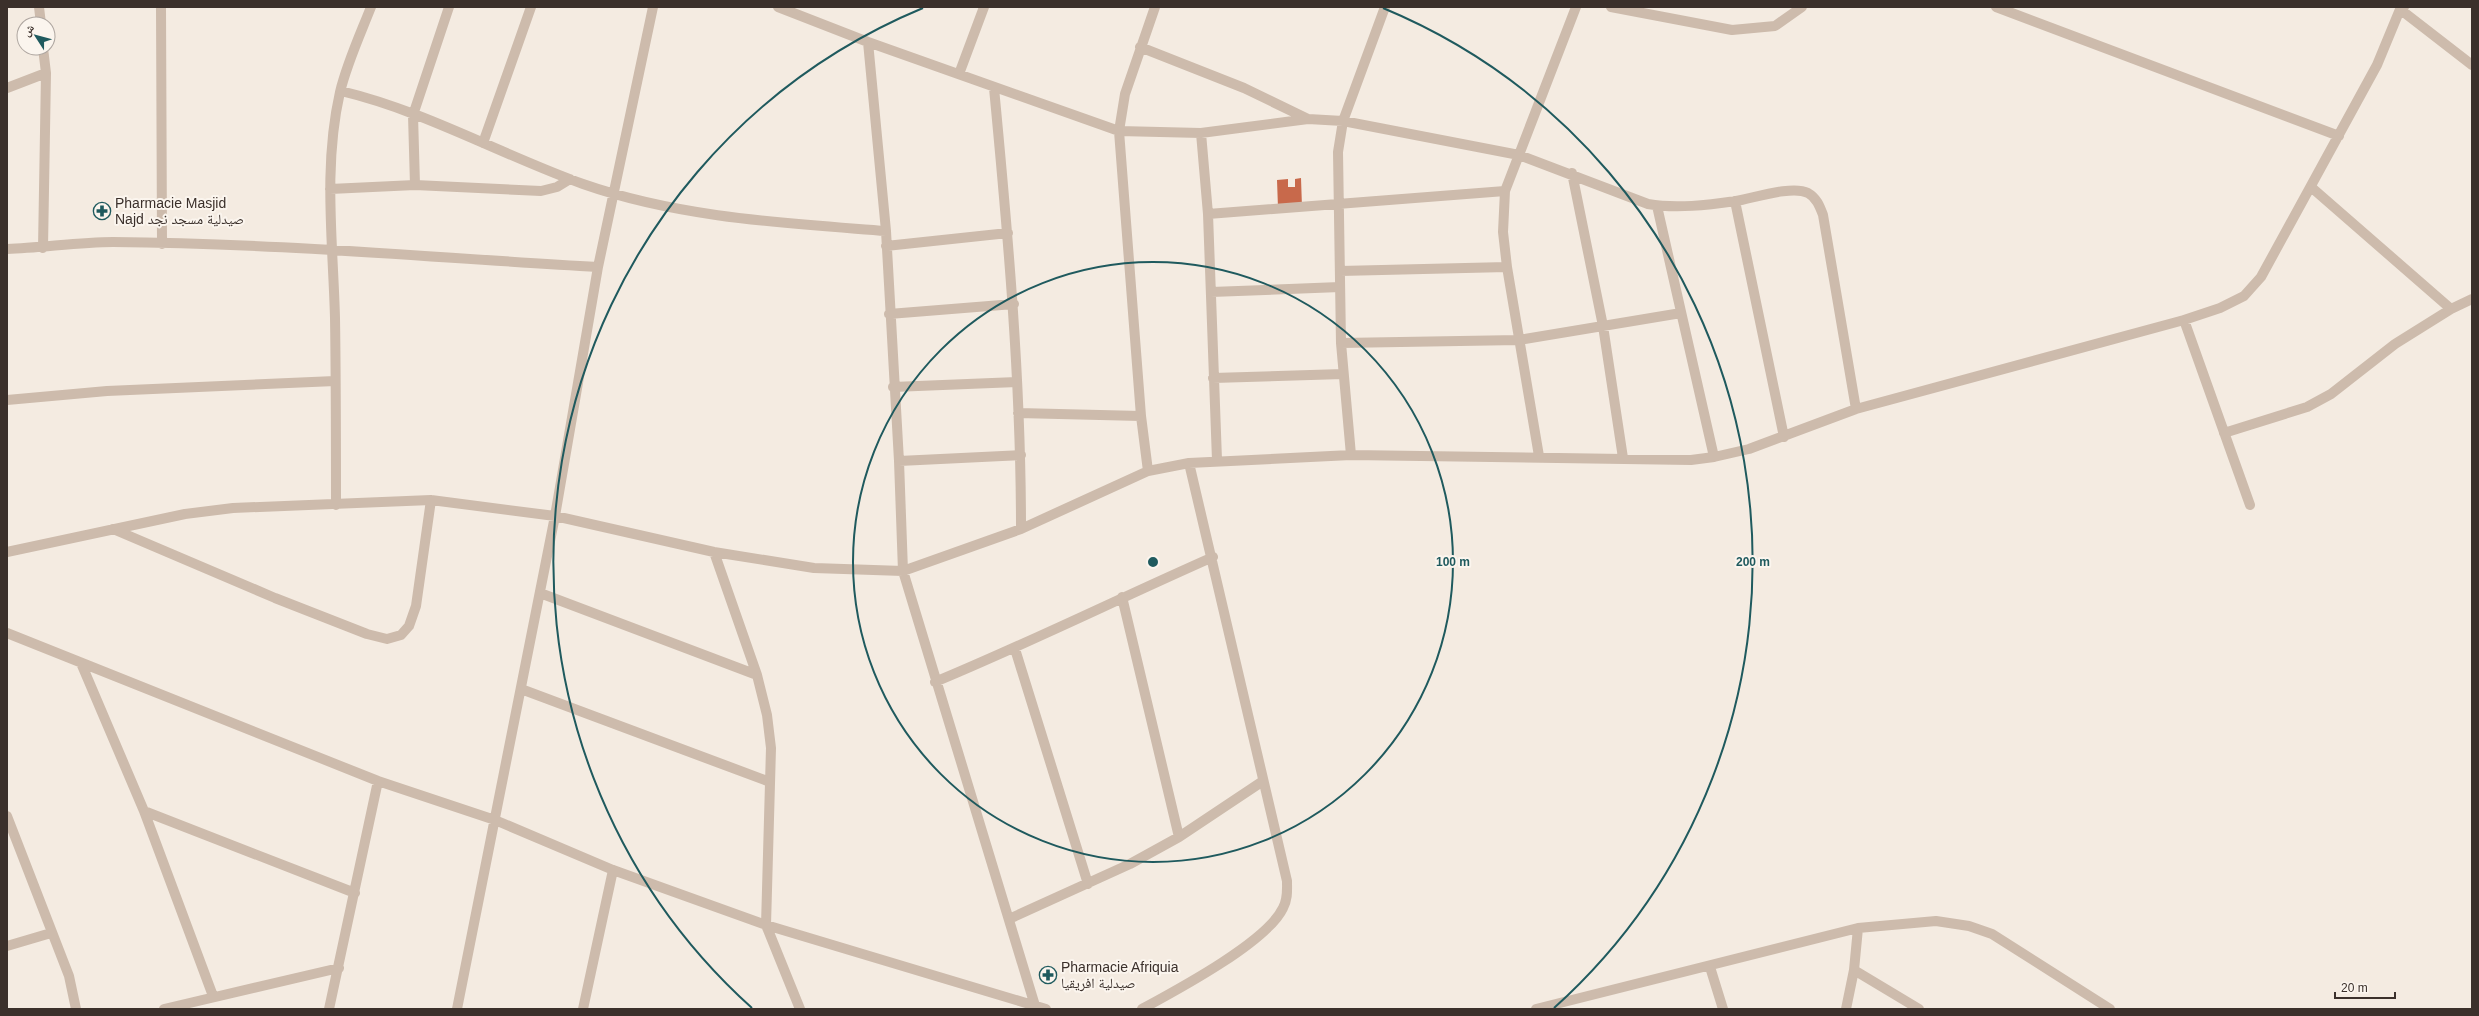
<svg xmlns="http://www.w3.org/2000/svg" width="2479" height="1016" font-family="Helvetica,'Noto Naskh Arabic',sans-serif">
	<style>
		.building { fill: #c8694b }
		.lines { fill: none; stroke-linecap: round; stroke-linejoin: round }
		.minor { stroke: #cdbbac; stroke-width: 10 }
		.ring { fill: none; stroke: #1f5a5e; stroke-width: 2 }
		.labels { text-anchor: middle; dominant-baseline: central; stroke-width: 4; stroke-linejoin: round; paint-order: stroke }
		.poi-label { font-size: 14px; fill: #3b302b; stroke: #fbf5ee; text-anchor: start }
		.centre { fill: #1f5a5e; stroke: #fbf5ee; stroke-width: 2 }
		.ring-label { font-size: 12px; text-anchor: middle; font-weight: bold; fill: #1f5a5e; stroke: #fbf5ee; stroke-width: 4; stroke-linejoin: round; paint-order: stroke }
	</style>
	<rect width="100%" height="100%" fill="#f4ebe1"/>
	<!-- building -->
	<path class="building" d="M1301,178L1302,207L1278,208L1277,180L1288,179V187H1295V179Z"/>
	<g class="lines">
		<!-- minor -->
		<path class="minor" d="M39,7L41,24
			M161,7L162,244
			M778,7L868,42L1119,131L1201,133L1308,119
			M1611,7L1732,30L1775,26L1802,7
			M1996,7L2339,136
			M2404,7L2401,10L2472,65
			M868,42L886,231L899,461L903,571L1036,1009
			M1140,47L1244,88L1308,119L1343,121L1519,155L1648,204C1676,209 1708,205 1736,201C1754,198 1792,185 1808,193C1817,198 1820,207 1823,215L1856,409
			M43,48L46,73L43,248
			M959,74L984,7
			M7,88L46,73
			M994,88C1008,235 1021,381 1021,529
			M341,91C425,111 502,155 583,184C680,218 785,223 886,231
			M1201,133L1208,214L1217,460
			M483,143L531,7
			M1572,173L1603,326L1623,458
			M415,185L413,115L449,7
			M2311,187L2451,309
			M330,189L415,185L541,191L557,187L570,179
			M1735,201L1784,437
			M1657,206L1714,457
			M1208,214L1505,191
			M886,246L1008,233
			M7,249C42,248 78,242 113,242C275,243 436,258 598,267
			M1340,271L1507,267
			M1211,292L1340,287
			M889,314L1014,304
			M2184,320L2250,505
			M1341,343L1519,340L1681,313
			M1213,378L1343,374
			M893,387L1017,382
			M7,400L107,391L335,381
			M1018,413L1141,416
			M2224,433L2307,407L2331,394L2395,344L2451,309L2472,299
			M1351,455L1341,343L1338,152L1343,121L1385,7
			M1539,456L1507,267L1503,232L1505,191L1576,7
			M899,461L1021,455
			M1148,471L1141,416L1119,131L1125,94L1155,7
			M336,505C336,442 336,380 335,318C333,242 323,167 340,92C347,63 360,35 371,7
			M113,529L275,598L367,634L387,639L401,635L409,626L416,606L431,500
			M7,552L185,514L233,508L431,500L555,516L714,552L814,568L903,571L1021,529L1148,471L1189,463L1351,455L1691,460L1714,457L1749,449L1856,409L2184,320L2220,308L2244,296L2261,277L2377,65L2401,7
			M714,552L757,675L767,715L771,748L766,925L800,1009
			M540,593L757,675
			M1122,597L1179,837
			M7,633L378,781L495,820L613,870L766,925L1046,1009
			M1015,649L1088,884
			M81,663L144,811L213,996
			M935,682C1029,643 1120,598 1213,557
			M521,689L770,782
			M144,811L355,893
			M7,816L69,976L76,1009
			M1009,919L1130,864L1179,837L1263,781
			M7,946L51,933
			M1710,967L1723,1009
			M1854,970L1919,1009
			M164,1009L339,968
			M329,1009L378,781
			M457,1009L555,516L598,267L653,7
			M583,1009L613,870
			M1142,1009C1177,990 1267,942 1283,908C1288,899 1287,890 1287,881L1189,463
			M1536,1009L1858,928L1936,921L1969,926L1992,934L2110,1009
			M1846,1009L1854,970L1858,928"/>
	</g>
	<!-- distance rings -->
	<g class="ring">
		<circle cx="1153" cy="562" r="300"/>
		<path d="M752 1008A600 600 0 0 1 923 8M1383 8A600 600 0 0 1 1554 1008"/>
	</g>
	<!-- icons -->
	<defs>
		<symbol id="pharmacy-ring" viewBox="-11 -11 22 22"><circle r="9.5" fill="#fbf5ee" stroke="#1f5a5e" stroke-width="1.5"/><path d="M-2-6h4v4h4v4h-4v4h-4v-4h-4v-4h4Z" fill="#1f5a5e"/></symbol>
	</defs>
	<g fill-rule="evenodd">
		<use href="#pharmacy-ring" x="92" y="201" width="20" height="20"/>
		<use href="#pharmacy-ring" x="1038" y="965" width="20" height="20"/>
	</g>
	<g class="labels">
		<!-- poi labels -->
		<g class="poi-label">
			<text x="115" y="203">Pharmacie Masjid<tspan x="115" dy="16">Najd صيدلية مسجد نجد</tspan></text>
			<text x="1061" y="967">Pharmacie Afriquia<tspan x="1061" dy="16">صيدلية افريقيا</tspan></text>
		</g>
	</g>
	<circle cx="1153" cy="562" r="6" class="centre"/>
	<g class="ring-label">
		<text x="1453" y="566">100 m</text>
		<text x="1753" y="566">200 m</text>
	</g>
	<!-- border -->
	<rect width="2479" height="1016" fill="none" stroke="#3b302b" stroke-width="16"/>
	<!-- north arrow -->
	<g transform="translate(36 36) rotate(306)"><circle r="19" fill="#fbf5ee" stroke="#aea6a0"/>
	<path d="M0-3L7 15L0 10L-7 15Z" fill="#1f5a5e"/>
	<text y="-6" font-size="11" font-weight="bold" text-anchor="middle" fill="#3b302b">ش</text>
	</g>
	<!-- scale -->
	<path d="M2335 992v6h60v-6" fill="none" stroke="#3b302b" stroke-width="2"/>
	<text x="2341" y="992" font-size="12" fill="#3b302b" stroke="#fbf5ee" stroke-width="3" paint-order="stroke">20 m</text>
</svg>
